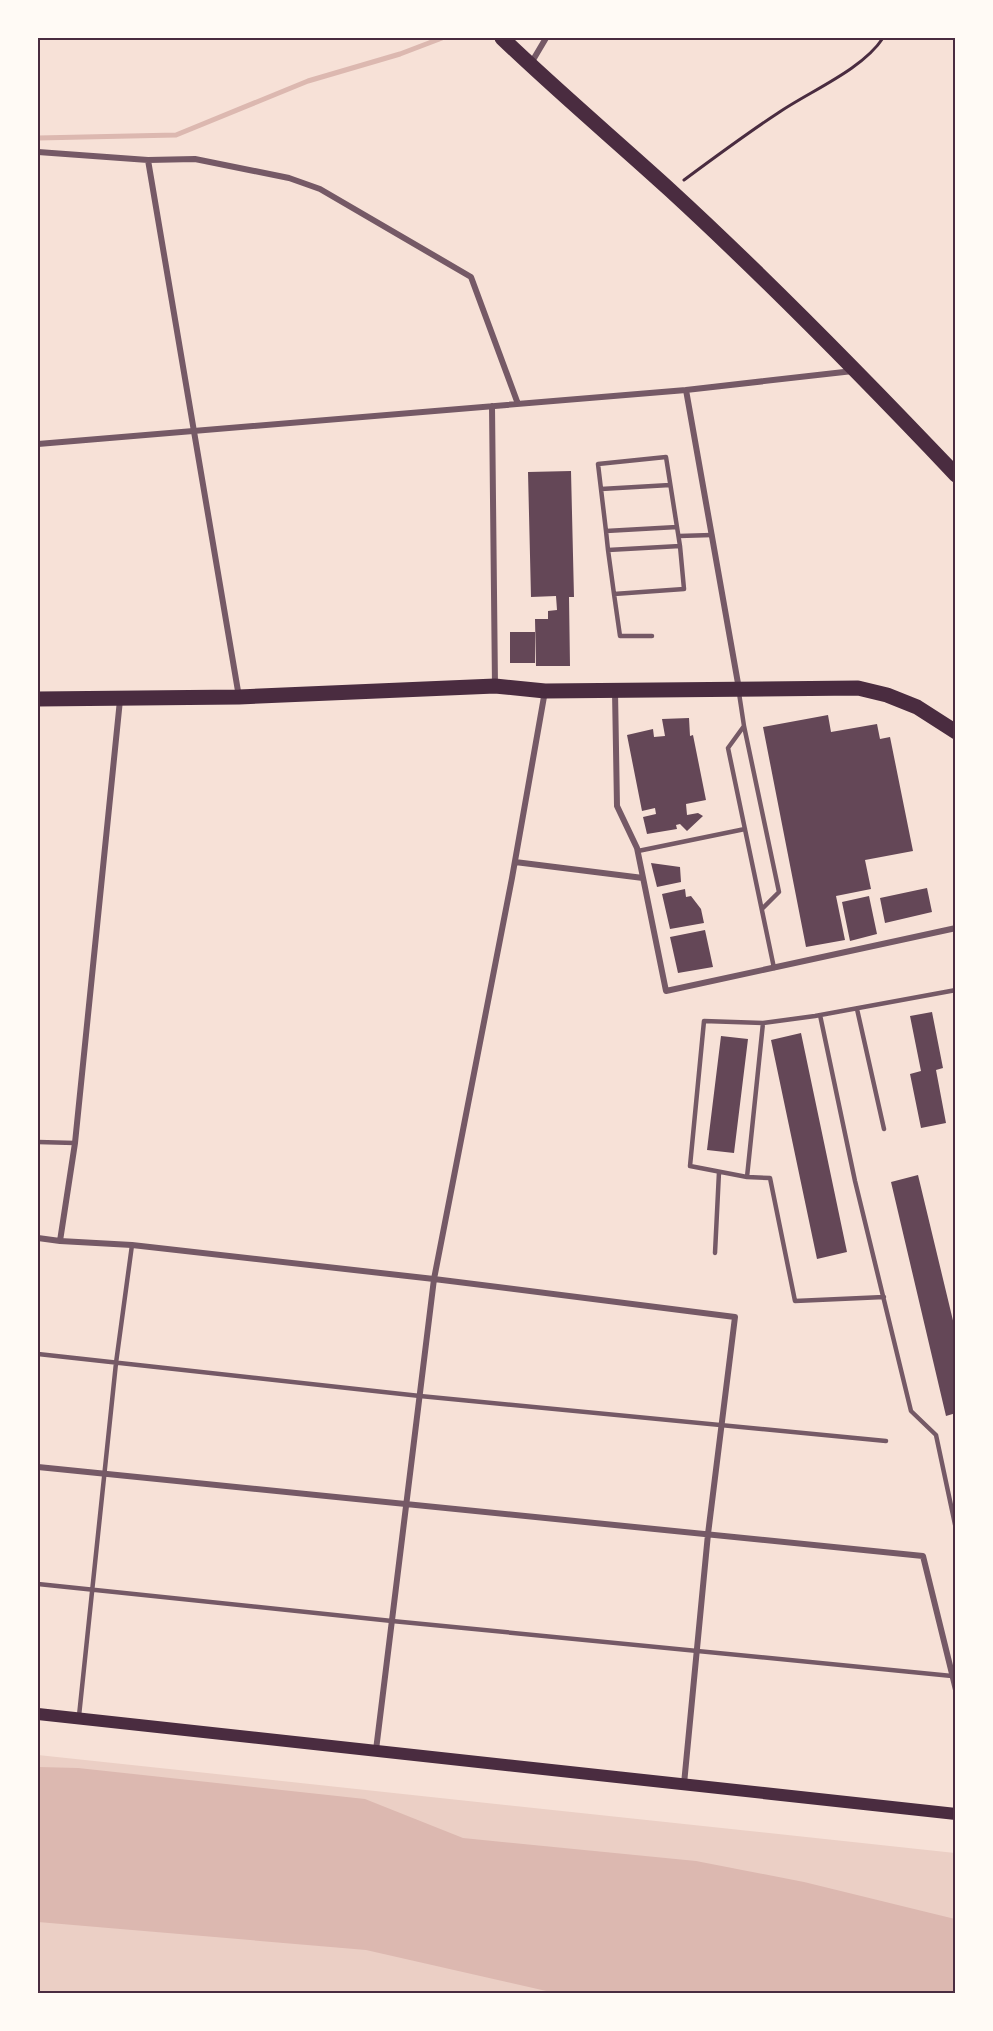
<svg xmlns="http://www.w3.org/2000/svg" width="993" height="2031" font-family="Cabin,sans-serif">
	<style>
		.green { fill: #ebcfc5 }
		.water { fill: #dcb8b0 }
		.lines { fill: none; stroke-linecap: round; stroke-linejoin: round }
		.stream { stroke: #dcb8b0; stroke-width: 5 }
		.building { fill: #644757 }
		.path { stroke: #4a2c40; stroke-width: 3 }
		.service { stroke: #755966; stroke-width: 4.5 }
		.minor { stroke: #755966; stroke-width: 6 }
		.secondary { stroke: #4a2c40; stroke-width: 12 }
		.primary { stroke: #4a2c40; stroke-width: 15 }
		.neatline { fill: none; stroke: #4a2c40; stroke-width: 2 }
	</style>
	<rect width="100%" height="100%" fill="#f7e1d7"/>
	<!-- green -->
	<path class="green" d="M38,1755L955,1853V1993H38Z"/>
	<!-- water -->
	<path class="water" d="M38,1767L78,1768L365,1799L463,1838L696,1861L804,1882L955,1919V1993H555L366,1950L38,1922Z"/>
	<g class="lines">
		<!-- stream -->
		<path class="stream" d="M38,138L176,135L308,81L400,54L442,38"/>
	</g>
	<!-- building -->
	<path class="building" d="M571,471L574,597H569L570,666H536L535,619H548V611L557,610L556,596L531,597L528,472Z
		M510,632H535V663H510Z
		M828,715L831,732L877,724L880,739L890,737L913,851L865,860L871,889L836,896L845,940L806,947L763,727Z
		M689,718L690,736L693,735L706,800L686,804L687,815L698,813L703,816L687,831L680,824L676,825L677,829L647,834L643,817L656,814L655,808L642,811L627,735L653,729L654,737L665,736L662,719Z
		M651,863L680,867L681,882L657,887Z
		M927,888L932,912L885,923L880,898Z
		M685,889L686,897L691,896L701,909L704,923L670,929L662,894Z
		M869,896L877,934L850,941L842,902Z
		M705,930L713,967L678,973L670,937Z
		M932,1012L943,1068L936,1070L946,1123L921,1128L910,1074L921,1071L910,1016Z
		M801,1033L847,1252L817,1259L771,1040Z
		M721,1036L748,1039L734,1153L707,1150Z
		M918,1175L956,1333V1413L946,1416L891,1182Z"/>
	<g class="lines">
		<!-- path -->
		<path class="path" d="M684,180C715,157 746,134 778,113C810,91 862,70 883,38"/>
		<!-- service -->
		<path class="service" d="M601,489L670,485
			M677,527L680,546L608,550L606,531Z
			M606,531L598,464L666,457L677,527
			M679,536L712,535
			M608,550L614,594L684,589L680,546
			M614,594L620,636H652
			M739,693L744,726L728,748L774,968
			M744,726L779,892L762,909
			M638,851L745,829
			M857,1009L884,1129
			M820,1015L855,1181L911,1411L936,1435L956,1529
			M763,1023L747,1177L690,1166L704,1021L763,1023L815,1016L956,990
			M38,1142L75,1143
			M747,1177L770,1178L795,1301L884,1297
			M715,1253L719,1172
			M38,1354L420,1396L886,1441
			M38,1584L392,1621L952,1676
			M79,1716L116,1363L132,1245"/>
		<!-- minor -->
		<path class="minor" d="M530,65L546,38
			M38,152L148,160L195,159L289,178L320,189L471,277L518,404
			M148,160L239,697
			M686,390L739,689
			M492,406L495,686
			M38,444L686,390L853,371
			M615,691L617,806L637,848L666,991L956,928
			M120,700L75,1143L60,1241L132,1245L434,1279L735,1317L708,1534L684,1784
			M515,862L643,878
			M38,1238L60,1241
			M38,1467L923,1556L956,1690
			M376,1750L434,1279L512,878L545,691"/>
		<!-- secondary -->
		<path class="secondary" d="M38,1714L956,1814"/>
		<!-- primary -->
		<path class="primary" d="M502,38C556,90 614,139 670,190C769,281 863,377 956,475
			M38,699L239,697L495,686L545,691L858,688L887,695L917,707L956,732"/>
	</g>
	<!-- border -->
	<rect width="993" height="2031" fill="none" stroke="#fffaf5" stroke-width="78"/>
	<rect x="39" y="39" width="915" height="1953" class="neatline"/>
</svg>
